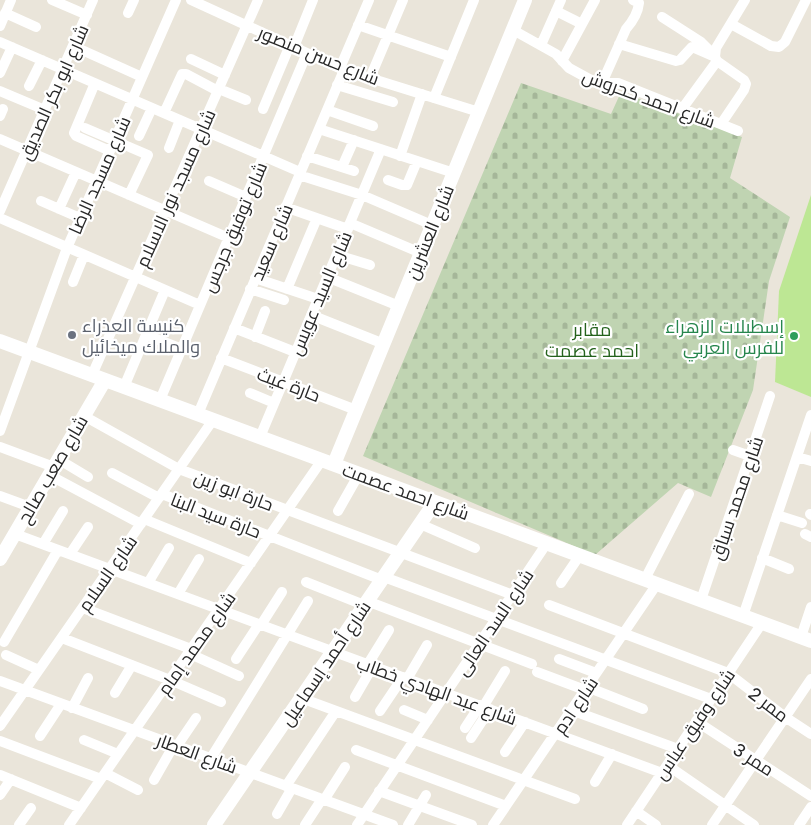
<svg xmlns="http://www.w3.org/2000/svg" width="811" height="825" font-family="'Golos Text',Cairo,sans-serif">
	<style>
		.cemetery { fill: url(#cemetery-stones) }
		.pitch { fill: #bde794 }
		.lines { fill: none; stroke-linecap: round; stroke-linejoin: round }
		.street { stroke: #fff; stroke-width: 10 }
		.secondary { stroke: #fff; stroke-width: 14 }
		.worship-dot { fill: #6b7280; stroke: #fff; stroke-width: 2 }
		.leisure-dot { fill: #2e9e5b; stroke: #fff; stroke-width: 2 }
		.labels { text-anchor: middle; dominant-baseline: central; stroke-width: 4.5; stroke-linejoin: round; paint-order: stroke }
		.street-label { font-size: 18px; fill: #282828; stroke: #fff }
		.worship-label { font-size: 18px; fill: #5b616d; stroke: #fff; text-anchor: start }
		.leisure-label { font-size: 18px; fill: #27864d; stroke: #fff; text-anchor: end }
		.park-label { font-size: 18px; fill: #24621c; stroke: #fff }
	</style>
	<defs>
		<pattern id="cemetery-stones" width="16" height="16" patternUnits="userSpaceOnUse" patternTransform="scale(1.25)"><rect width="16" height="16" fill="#c0d4b2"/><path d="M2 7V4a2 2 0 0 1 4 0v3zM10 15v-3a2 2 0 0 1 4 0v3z" fill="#a5b699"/></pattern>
	</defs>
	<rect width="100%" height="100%" fill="#eae5da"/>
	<!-- cemetery -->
	<path class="cemetery" d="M521,83L611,114L621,92L742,137L730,178L790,217L769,281L753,390L711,497L678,483L595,555L363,456Z"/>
	<!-- pitch -->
	<path class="pitch" d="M811,195V397L775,382L779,291Z"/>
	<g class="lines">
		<!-- street -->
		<path class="street" d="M52,0L87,15
			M191,0L344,70L479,112
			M556,11L582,24
			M5,13L36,27
			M128,13L134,0
			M662,17L701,42L712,53
			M731,24L771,46L779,47L785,42L806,0
			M358,25L451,57
			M0,26L11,0
			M513,30L556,54L569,68L591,80L602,83H618L738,131
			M0,42L300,172
			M619,44L676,61L680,60L692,47L715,57
			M541,45L561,0
			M73,46L142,77
			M294,47L313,0
			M191,59L225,75
			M562,61L595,0
			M717,61L744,80L746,84L744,90L721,124
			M717,61L715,57L716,48L745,0
			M340,68L369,0
			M0,73L12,47
			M370,78L403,0
			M95,83L74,133L76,136L110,151
			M602,83L626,29C633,21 638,13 639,3L633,0
			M337,85L393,102
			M29,86L42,60
			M219,89L246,100
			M0,91L45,110
			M434,98L474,0
			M263,109L290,45
			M682,109L717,61
			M327,110L373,126
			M164,113L182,74H186L218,91
			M0,116L3,109
			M85,128L148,155L129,195
			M319,129L454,173
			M139,136L152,108
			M0,139L229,238
			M169,148L180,120
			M307,156L354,171
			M400,156L422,94
			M342,167L354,140
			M299,175L362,195L432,225
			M388,180L402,185H407L417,161
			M209,181L246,197
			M41,201L80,218
			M285,207L348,229
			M59,209L76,172
			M0,211L93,0
			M0,218L200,305
			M350,223L421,253
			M337,255L370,265
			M327,277L399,306
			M255,278L318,299
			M73,282L84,255
			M250,289L284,300
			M287,289L317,218
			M311,315L384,344
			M234,328L295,352
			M146,335L182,349
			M255,337L265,311
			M221,358L356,410
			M92,375L258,0
			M124,387L165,290
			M250,393L274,403
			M160,400L307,53
			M198,414L344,70
			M84,416L179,469L513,595
			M0,431L67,248L176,0
			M260,437L381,149
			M0,447L54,467
			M733,450L750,456
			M797,457L811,461
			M58,459L88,477
			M112,473L159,498
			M49,475L141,524
			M162,494L382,580
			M0,496L30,507
			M338,511L359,474
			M810,514L811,515
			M777,515L802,523
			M144,519L251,563
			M420,524L475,548
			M15,534L662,773
			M805,534L811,537
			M43,544L63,511
			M70,554L88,527
			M762,558L789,569
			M384,577L711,699
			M645,579L689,494
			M306,582L364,605
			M148,583L169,548
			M561,583L580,555
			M178,594L199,559
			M701,600L770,396
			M367,601L532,664
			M549,605L728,673L785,717L811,734
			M83,608L191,649
			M743,616L811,415
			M261,625L282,592
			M801,637L811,607
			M62,638L170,680L221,702
			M4,642L58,550
			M188,653L239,676
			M6,655L39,670
			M236,659L259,624
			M559,659L596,673
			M368,664L389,630
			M537,672L585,690
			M407,679L427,645
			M0,681L393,825
			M587,687L643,709
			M115,693L132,665
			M355,697L373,666
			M301,698L575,799
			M483,707L505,671
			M72,708L88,678
			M404,710L428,720
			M571,710L678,749
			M380,711L403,677
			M696,721L811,796
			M0,726L213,420
			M465,728L480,705
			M40,736L61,704
			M471,738L490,709
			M84,740L118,754
			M0,741L101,779
			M177,746L196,718
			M356,750L506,806
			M505,752L525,722
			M211,758L308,601
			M667,765L754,825
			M105,773L138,790
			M0,775L81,808
			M154,780L174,745
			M595,782L612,754
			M286,786L336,711
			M379,791L472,825
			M0,795L11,779
			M324,800L345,767
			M636,811L656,825
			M277,814L292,788
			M19,825L31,808
			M69,825L322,460
			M305,825L322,799
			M357,825L547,543
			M408,825L426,795
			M493,825L657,584
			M627,825L762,623
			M712,825L811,679
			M799,825L811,807"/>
		<!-- secondary -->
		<path class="secondary" d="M0,341L811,641
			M334,464L525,0
			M0,559L105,380
			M214,825L435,502"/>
	</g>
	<!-- markers -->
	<circle class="worship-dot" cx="72" cy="335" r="5"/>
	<circle class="leisure-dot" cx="794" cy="336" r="5"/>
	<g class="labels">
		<!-- street labels -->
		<g class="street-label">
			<text transform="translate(319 55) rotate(22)">شارع حسن منصور</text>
			<text transform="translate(53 92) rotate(-66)">شارع ابو بكر الصديق</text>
			<text transform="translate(649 98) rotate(20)">شارع احمد كحروش</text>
			<text transform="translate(99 175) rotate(-66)">شارع مسجد الرضا</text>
			<text transform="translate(175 188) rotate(-66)">شارع مسجد نور الاسلام</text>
			<text transform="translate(234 227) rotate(-67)">شارع توفيق جرجس</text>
			<text transform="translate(429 232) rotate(-68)">شارع العشرين</text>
			<text transform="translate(271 242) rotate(-67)">شارع سعيد</text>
			<text transform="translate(320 293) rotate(-67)">شارع السيد عويس</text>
			<text transform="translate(289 384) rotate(21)">حارة غيث</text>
			<text transform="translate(52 469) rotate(-60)">شارع صعب صالح</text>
			<text transform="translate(234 490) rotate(21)">حارة ابو زين</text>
			<text transform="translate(406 491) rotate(20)">شارع احمد عصمت</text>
			<text transform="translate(736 498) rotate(-71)">شارع محمد سباق</text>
			<text transform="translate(216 515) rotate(21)">حارة سيد البنا</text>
			<text transform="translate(107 573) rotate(-55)">شارع السلام</text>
			<text transform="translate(494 622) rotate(-56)">شارع السد العالى</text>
			<text transform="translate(196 643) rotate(-55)">شارع محمد إمام</text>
			<text transform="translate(325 663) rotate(-56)">شارع أحمد إسماعيل</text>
			<text transform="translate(437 690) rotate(20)">شارع عبد الهادي خطاب</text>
			<text transform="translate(769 704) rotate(37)">ممر 2</text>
			<text transform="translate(575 705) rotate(-56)">شارع ادم</text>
			<text transform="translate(694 724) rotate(-56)">شارع وفيق عباس</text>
			<text transform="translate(197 753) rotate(20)">شارع العطار</text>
			<text transform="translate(754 759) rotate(33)">ممر 3</text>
		</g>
		<!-- worship labels -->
		<g class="worship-label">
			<text x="82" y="325">كنيسة العذراء<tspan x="82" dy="21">والملاك ميخائيل</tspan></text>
		</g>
		<!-- leisure labels -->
		<g class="leisure-label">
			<text x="784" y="326">إسطبلات الزهراء<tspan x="784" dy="21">للفرس العربي</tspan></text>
		</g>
		<!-- park labels -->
		<g class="park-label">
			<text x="592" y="329">مقابر<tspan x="592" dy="21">احمد عصمت</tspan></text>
		</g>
	</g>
</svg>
